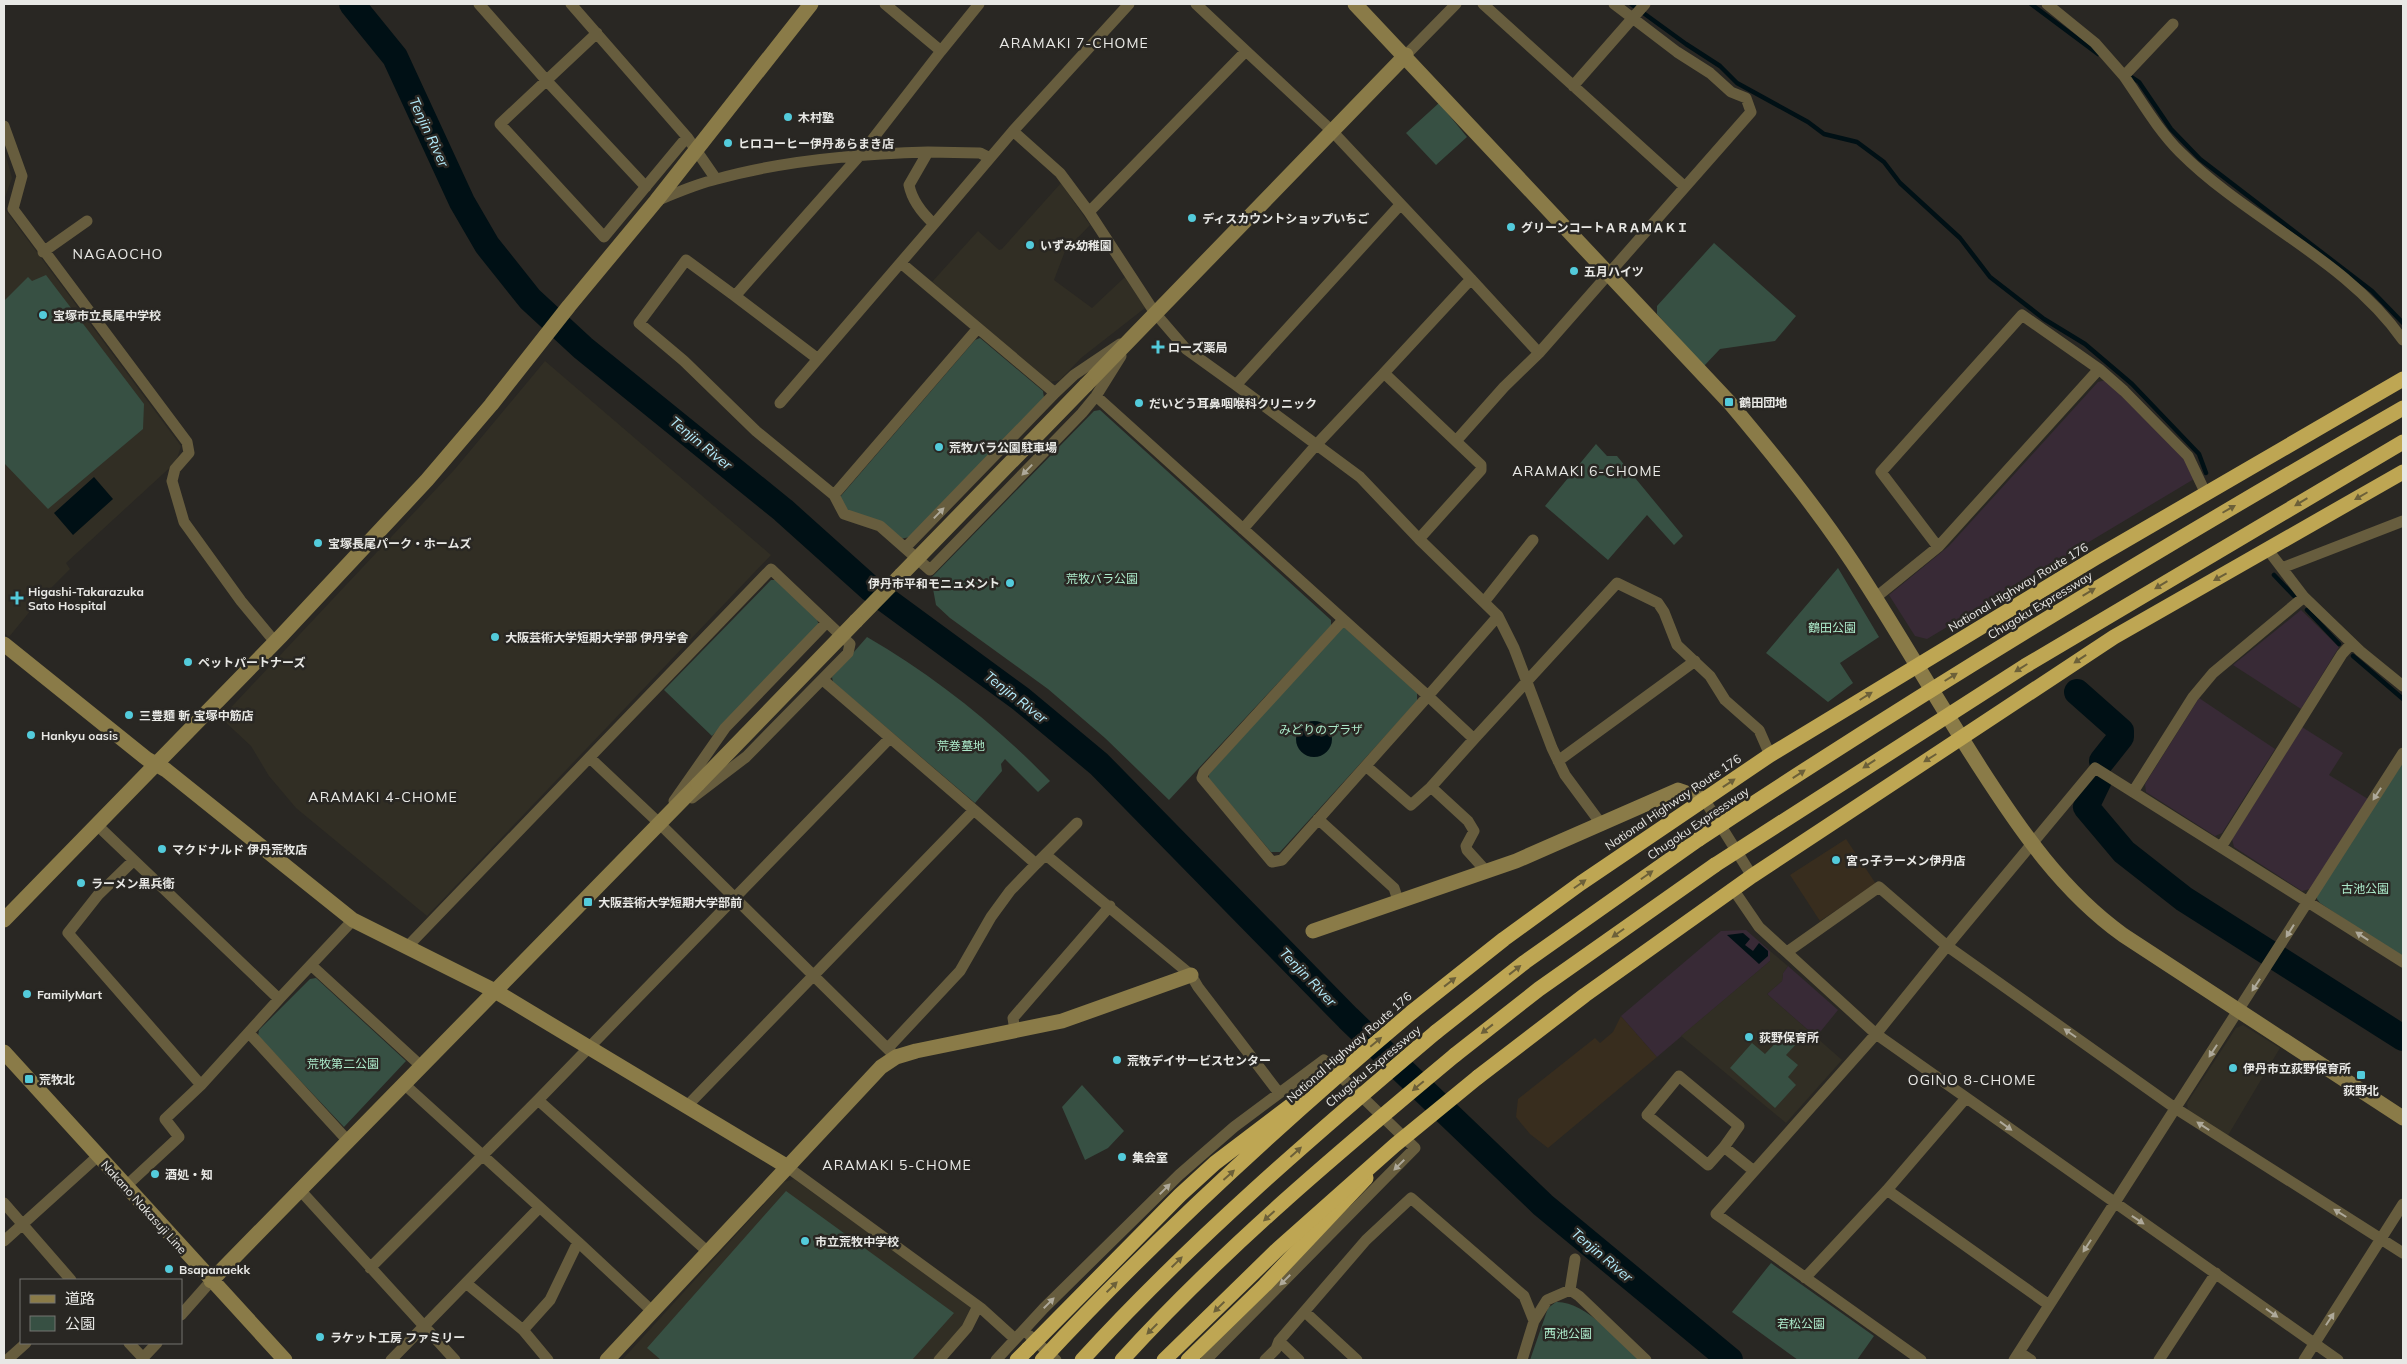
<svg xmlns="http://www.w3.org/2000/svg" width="2407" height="1364" font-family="Mulish,'Noto Sans JP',sans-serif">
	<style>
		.commercial { fill: #382d1e }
		.industrial { fill: #382a36 }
		.built { fill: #312e24 }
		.green { fill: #375043 }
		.water { fill: #001015 }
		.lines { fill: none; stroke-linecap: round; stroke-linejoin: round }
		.stream { stroke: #001015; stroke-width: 4.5 }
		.river { stroke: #001015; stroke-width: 26 }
		.street { stroke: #675d3e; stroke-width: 11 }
		.secondary { stroke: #8a7b48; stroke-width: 15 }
		.highway { stroke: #bea653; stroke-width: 15 }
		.secondary-bridge { stroke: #8a7b48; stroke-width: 15 }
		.highway-bridge { stroke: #bea653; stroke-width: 15 }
		.oneway { fill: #aea99a }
		.oneway2 { fill: #6c6039 }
		.poi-dot { fill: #53cbdb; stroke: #292723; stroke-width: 2 }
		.labels { text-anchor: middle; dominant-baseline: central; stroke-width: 5; stroke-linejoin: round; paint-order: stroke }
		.poi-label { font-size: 12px; font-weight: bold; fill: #e8e8e5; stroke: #292723; text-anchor: start }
		.park-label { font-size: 12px; fill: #aceaca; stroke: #292723 }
		.street-label { font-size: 12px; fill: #e8e8e5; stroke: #292723 }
		.neighbourhood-label { font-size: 14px; letter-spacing: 1px; fill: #e8e8e5; stroke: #292723 }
		.water-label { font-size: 14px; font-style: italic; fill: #b5edfd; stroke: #292723 }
	</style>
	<rect width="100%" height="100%" fill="#292723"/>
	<!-- commercial -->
	<path class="commercial" d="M1846,839L1876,884L1820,921L1790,875Z
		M1621,1016L1657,1057L1548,1148L1530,1134L1516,1117L1518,1099L1595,1038L1600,1043L1613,1032Z"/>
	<!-- industrial -->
	<path class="industrial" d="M2106,380L2187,462L2194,479L1927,639L1915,636L1889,595L1949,546L2098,382Z
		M2301,610L2339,647L2301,709L2233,665Z
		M2199,698L2275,749L2222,833L2215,836L2146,792L2145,784Z
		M2302,727L2343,753L2329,775L2368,799L2310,889L2302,891L2234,847L2232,839Z
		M1746,930L1770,951V961L1657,1057L1621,1016L1721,931Z
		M1788,966L1838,1010L1816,1037L1767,994L1782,981L1783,973Z"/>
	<!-- built -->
	<path class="built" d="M4,149L12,178L4,200Z
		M1061,183L1090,225L1065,251L1054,280L1092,308L1125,277L1144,304L1145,308L1081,358L1060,380L1050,382L932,282L978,231L999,250L1002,249Z
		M4,208L181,446L176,462L66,563L70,569L40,599L9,637L4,633Z
		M545,361L771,555L427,916L296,808L269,776L251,746L221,718L455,469Z
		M1770,951L1788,966L1783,973L1782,981L1767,994L1842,1060L1786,1123L1681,1036L1770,961Z
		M2243,1025L2280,1048L2227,1137L2188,1112L2187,1103L2236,1028Z
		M794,1179L972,1307L963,1331L937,1360H622L784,1182Z"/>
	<!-- green -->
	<path class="green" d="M1439,103L1467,137L1436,165L1406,133Z
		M1714,243L1796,316L1775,341L1720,349L1704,366L1657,314V306Z
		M46,275L144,404L143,429L48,509L4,463V301L28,277L32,281Z
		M980,338L1043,391L1044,398L910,537L900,539L846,511L840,497L975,340Z
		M1100,410L1331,620V626L1169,800L1105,738L1048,689L950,618L936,605L931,578L1094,411Z
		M1596,444L1607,456H1617L1683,536L1674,545L1647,515L1608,560L1545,506Z
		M1838,568L1879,637L1840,663L1853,683L1828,702L1766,653Z
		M771,580H778L816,616L819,626L712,736L664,690Z
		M1341,628H1345L1417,693V701L1280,852H1271L1209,779V774Z
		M867,637C934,676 996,725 1050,781L1038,792L1005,759L1001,764L1002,771L975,803L833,682L832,677Z
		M2403,762V958L2320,903L2317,899V894Z
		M316,978L406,1061L344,1127L258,1036L259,1030L310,979Z
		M1786,1032L1798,1042L1786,1055L1798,1065L1788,1077L1796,1085L1775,1108L1730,1068L1752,1043L1765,1054Z
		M1082,1085L1124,1131L1108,1148L1085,1160L1062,1107Z
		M786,1191L954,1313L912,1360H661L647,1348Z
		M1771,1263L1874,1336L1857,1360H1798L1732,1312Z
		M1556,1302C1586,1301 1618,1341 1639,1360H1530L1548,1308Z"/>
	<!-- water -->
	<path class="water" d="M94,477L113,499L73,535L54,513Z
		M1296 739a18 18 0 1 1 36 0a18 18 0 1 1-36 0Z
		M1743,933L1750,939L1745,945L1753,951L1759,943L1768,951V956L1759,964L1727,935Z"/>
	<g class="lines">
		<!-- stream -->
		<path class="stream" d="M1631,4L1686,44L1720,66L1737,83L1808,122L1824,134L1857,142L1884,162L1900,183L1960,238L1990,277L2044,319L2085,344L2132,384L2199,454L2206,473
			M2031,4L2098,54
			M2127,74L2139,82L2171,129L2200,159L2372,291L2403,323
			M2274,575L2294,596
			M2307,610L2339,644
			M2353,656L2403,699"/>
		<!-- river -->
		<path class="river" d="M352,4L395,57L462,202L487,245L530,299L583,348L783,510L871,589L1021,699L1099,764L1348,1018L1543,1205L1730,1360
			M2077,692L2121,731V737L2102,761
			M2099,780L2086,807L2124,852L2184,899L2403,1038"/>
		<!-- street -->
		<path class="street" d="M479,4L546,80L646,187
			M571,4L687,137L716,179
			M1196,4L1246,51
			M1483,4L1684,186
			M2047,4L2095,43L2124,76L2173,24
			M597,33L500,124L604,237L687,137
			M941,51L979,4
			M1406,55L1456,4
			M2124,76C2142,102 2158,130 2180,152C2249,221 2346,259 2403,340
			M1573,86L1645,4
			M4,126L22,176L13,209L187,442L189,453L175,469L172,481L184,522L241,601L275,642
			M1013,131L1060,173L1089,212
			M656,201C676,193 696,184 717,179C785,160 857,154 928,152
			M1400,205L1236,385L1360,477L1419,539
			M934,224L1013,131L1129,4
			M43,252L87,221
			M901,263L978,328
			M735,296L686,260L639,323L684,361L756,431L834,495L844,514L880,526L930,570L1082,413L1096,396L1121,356
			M818,359L735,296L861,154L941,51L885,4
			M1384,373L1471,279L1539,353
			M1236,385L1186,349L1155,313L1089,212L1246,51L1332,131L1471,279
			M1096,396L1428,696L1498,616
			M780,403L934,224C923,214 912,200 909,185L928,152L980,153L990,158
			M1456,441L1504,387L1539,353L1751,112L1746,98L1731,92L1710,73L1677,52L1614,4
			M834,495L978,328L1055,393L1074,375L1120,344
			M1243,529L1317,444L1384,373L1481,465V470L1419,539L1498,616L1514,648L1552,748L1565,775L1602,825
			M1938,547L2099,369
			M905,548L1055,393
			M2268,550L2304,597L2360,651L2403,686
			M2282,568L2403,521
			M1875,598L1938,547L1881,472L2022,315L2099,369L2124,391L2188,456L2206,494
			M1484,602L1533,540
			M1343,620L1204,772L1202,778L1272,862L1282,860L1428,696L1474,739L1617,583L1658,603L1664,612L1677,645L1710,676L1725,700L1759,730L1770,755
			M823,680L974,810
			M590,758L659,823L896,1057
			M1558,761L1695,661
			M1366,766L1411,805L1431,787L1474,739
			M1431,787L1468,821L1474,831L1466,846L1467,850L1486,871
			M2133,792L2193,697L2213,673L2304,597
			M1704,799L1752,876
			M674,801L725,728L827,622
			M1318,819L1394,888L1398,900
			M97,825L279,999L353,920
			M2221,847L2342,654L2352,643
			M1046,855L1191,975L1198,987L1279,1093
			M133,861L98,895L68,933L201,1085
			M1733,889L1759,927L1876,1034L2338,1360
			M407,947L771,569L850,644L848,653L746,757L692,798
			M1787,952L1879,887L1947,946L2175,1108L2403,1253
			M311,965L421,1066
			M1015,1031L1013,1018L1110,906
			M249,1033L348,1141
			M888,1048L960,971L991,917L1010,891L1036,864
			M404,1084L578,1242
			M538,1100L708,1252
			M686,1107L974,810L1036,864L1077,823
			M1724,1147L1739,1126L1679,1076L1647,1115L1708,1165L1724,1147L1754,1171
			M786,1166L982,1309L1015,1339
			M125,1187L179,1137L165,1119L201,1085L279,999
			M300,1190L455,1360
			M1887,1190L2049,1305
			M4,1203L71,1280
			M4,1241L98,1156
			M370,1268L538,1100L889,739
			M1805,1278L1887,1190L1966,1098
			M466,1283L523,1330L548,1360
			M1570,1290L1575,1259
			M1305,1312L1357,1360
			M181,1315L211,1281
			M523,1330L550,1300L578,1242L652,1311
			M1030,1336L1056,1360
			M1279,1341L1299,1360
			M129,1343L145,1360
			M2019,1352L2031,1360
			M7,1360L26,1343
			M141,1360L157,1343
			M391,1360L539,1208
			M939,1360L967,1328L978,1306
			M996,1360L1044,1308L1179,1175L1234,1127L1324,1060L1415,1148L1206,1360
			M1265,1360L1276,1349L1279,1341L1366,1240L1411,1198L1524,1296L1534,1321
			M1522,1360L1534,1321L1547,1300L1570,1290L1579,1296L1646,1360
			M1921,1360L1716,1214L1876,1034L1947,946L2095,768L2403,962
			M2014,1360L2403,753
			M2159,1360L2216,1273
			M2304,1360L2403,1204"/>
		<!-- secondary -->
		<path class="secondary" d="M1355,4L1729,402C1777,459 1824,517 1864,580C1904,642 1941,707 1981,769C2021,831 2062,891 2123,935L2403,1118
			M1086,385L1406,55
			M856,621L901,575
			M4,644L147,759L166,770L353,920L495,991L786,1166
			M4,920L282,635L427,480L491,405L569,306L656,201L811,4
			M1313,931L1516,861L1678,790L1704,799
			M4,1052L285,1360
			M211,1281L698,784
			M607,1360L881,1067L896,1057L916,1051L1062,1021L1191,975"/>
		<!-- highway -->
		<path class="highway" d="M1412,1012L1504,939L1581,883L1770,755L2095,558L2403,379
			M1436,1032L1525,962L1699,839
			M1455,1055L1539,989L1715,865
			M1478,1077L1585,995L1752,876L2114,637L2403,472
			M1017,1360L1028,1349
			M1188,1360L1265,1285L1366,1178"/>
		<!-- secondary-bridge -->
		<path class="secondary-bridge" d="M901,575L1086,385
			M698,784L856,621"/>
		<!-- highway-bridge -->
		<path class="highway-bridge" d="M1699,839C1929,687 2165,545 2403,408
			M1715,865L2025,666L2403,442
			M1028,1349L1180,1195L1215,1163L1298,1100
			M1042,1360C1157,1236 1283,1121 1412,1012
			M1082,1360C1191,1241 1313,1136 1436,1032
			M1122,1360C1223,1249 1340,1151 1455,1055
			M1164,1360L1279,1248L1395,1145L1478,1077"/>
	</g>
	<!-- one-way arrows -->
	<defs><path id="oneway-solid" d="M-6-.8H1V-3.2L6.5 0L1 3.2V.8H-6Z" transform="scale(1.25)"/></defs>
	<g class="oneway">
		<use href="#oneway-solid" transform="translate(1027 470) rotate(134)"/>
		<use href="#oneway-solid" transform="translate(939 513) rotate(-46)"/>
		<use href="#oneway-solid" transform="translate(2377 794) rotate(123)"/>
		<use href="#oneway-solid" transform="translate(2290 931) rotate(122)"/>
		<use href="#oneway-solid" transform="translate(2362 936) rotate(-147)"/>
		<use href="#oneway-solid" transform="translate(2256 985) rotate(123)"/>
		<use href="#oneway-solid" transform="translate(2070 1033) rotate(-145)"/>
		<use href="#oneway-solid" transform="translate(2213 1051) rotate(123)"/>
		<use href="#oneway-solid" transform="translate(2006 1126) rotate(36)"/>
		<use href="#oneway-solid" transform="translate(2203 1126) rotate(-147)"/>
		<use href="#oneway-solid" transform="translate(1399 1165) rotate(135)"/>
		<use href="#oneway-solid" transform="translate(1165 1189) rotate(-45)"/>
		<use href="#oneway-solid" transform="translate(2340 1213) rotate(-148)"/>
		<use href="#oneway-solid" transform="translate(2138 1220) rotate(34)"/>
		<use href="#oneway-solid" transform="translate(2087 1246) rotate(123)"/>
		<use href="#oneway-solid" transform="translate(1285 1280) rotate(135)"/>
		<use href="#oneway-solid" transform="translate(1049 1303) rotate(-45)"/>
		<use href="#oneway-solid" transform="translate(2272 1313) rotate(36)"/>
		<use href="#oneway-solid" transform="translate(2330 1319) rotate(-57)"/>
	</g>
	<g class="oneway2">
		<use href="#oneway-solid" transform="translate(2361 496) rotate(150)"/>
		<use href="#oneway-solid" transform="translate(2301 502) rotate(149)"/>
		<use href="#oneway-solid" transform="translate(2229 509) rotate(-30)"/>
		<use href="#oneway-solid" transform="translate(2220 577) rotate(151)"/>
		<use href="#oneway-solid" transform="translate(2161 585) rotate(149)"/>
		<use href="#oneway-solid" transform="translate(2089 592) rotate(-31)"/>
		<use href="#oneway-solid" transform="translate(2080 659) rotate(146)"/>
		<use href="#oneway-solid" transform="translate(2021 668) rotate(148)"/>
		<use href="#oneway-solid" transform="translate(1951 677) rotate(-32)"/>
		<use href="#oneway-solid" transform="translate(1866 696) rotate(-32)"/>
		<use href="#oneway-solid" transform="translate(1930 758) rotate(148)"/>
		<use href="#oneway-solid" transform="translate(1869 764) rotate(147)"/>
		<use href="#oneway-solid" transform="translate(1799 774) rotate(-33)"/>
		<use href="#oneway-solid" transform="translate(1729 783) rotate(-34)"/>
		<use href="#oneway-solid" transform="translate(1647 875) rotate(-35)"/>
		<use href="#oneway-solid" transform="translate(1580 884) rotate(-35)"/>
		<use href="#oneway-solid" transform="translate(1618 933) rotate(145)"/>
		<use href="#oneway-solid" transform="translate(1515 970) rotate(-38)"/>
		<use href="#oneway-solid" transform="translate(1450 982) rotate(-38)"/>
		<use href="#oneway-solid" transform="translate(1487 1029) rotate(142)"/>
		<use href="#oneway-solid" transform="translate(1376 1042) rotate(-40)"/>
		<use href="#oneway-solid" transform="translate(1418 1086) rotate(140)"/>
		<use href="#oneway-solid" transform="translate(1296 1152) rotate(-42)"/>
		<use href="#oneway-solid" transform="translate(1229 1175) rotate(-42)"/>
		<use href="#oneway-solid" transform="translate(1269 1216) rotate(138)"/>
		<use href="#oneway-solid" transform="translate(1177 1262) rotate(-44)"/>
		<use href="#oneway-solid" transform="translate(1112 1287) rotate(-44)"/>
		<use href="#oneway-solid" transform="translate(1219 1307) rotate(136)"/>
		<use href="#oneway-solid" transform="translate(1152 1329) rotate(135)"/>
	</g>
	<!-- markers -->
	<g class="poi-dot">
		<circle cx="788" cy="117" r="5"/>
		<circle cx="728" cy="143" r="5"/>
		<circle cx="1192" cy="218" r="5"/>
		<circle cx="1511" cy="227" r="5"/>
		<circle cx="1030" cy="245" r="5"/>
		<circle cx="1574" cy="271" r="5"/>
		<circle cx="43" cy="315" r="5"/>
		<path d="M1155.5 339.5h5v5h5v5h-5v5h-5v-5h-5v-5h5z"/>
		<rect x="1724" y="397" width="10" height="10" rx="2.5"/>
		<circle cx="1139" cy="403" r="5"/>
		<circle cx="939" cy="447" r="5"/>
		<circle cx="318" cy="543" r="5"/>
		<circle cx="1010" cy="583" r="5"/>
		<path d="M14.5 590.5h5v5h5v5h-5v5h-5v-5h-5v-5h5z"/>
		<circle cx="495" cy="637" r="5"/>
		<circle cx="188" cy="662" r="5"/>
		<circle cx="129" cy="715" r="5"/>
		<circle cx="31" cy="735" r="5"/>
		<circle cx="162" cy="849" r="5"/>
		<circle cx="1836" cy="860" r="5"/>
		<circle cx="81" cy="883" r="5"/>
		<rect x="583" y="897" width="10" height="10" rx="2.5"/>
		<circle cx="27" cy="994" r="5"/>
		<circle cx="1749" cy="1037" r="5"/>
		<circle cx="1117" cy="1060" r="5"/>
		<circle cx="2233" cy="1068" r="5"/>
		<rect x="2356" y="1070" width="10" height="10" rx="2.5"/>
		<rect x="24" y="1074" width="10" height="10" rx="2.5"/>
		<circle cx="1122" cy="1157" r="5"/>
		<circle cx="155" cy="1174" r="5"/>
		<circle cx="805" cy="1241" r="5"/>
		<circle cx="169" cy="1269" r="5"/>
		<circle cx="320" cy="1337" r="5"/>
	</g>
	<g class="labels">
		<!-- poi labels -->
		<g class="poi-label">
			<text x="798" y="117">木村塾</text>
			<text x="738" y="143">ヒロコーヒー伊丹あらまき店</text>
			<text x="1202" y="218">ディスカウントショップいちご</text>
			<text x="1521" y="227">グリーンコートＡＲＡＭＡＫＩ</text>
			<text x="1040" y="245">いずみ幼稚園</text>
			<text x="1584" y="271">五月ハイツ</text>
			<text x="53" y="315">宝塚市立長尾中学校</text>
			<text x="1168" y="347">ローズ薬局</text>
			<text x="1739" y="402">鶴田団地</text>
			<text x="1149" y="403">だいどう耳鼻咽喉科クリニック</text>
			<text x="949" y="447">荒牧バラ公園駐車場</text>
			<text x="328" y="543">宝塚長尾パーク・ホームズ</text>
			<text x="1000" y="583" text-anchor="end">伊丹市平和モニュメント</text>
			<text x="28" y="591">Higashi-Takarazuka<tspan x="28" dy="14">Sato Hospital</tspan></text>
			<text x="505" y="637">大阪芸術大学短期大学部 伊丹学舎</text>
			<text x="198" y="662">ペットパートナーズ</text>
			<text x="139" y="715">三豊麺 斬 宝塚中筋店</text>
			<text x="41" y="735">Hankyu oasis</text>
			<text x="172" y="849">マクドナルド 伊丹荒牧店</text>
			<text x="1846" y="860">宮っ子ラーメン伊丹店</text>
			<text x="91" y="883">ラーメン黒兵衛</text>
			<text x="598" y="902">大阪芸術大学短期大学部前</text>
			<text x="37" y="994">FamilyMart</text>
			<text x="1759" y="1037">荻野保育所</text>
			<text x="1127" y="1060">荒牧デイサービスセンター</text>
			<text x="2243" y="1068">伊丹市立荻野保育所</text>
			<text x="39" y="1079">荒牧北</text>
			<text x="2361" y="1090" text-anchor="middle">荻野北</text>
			<text x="1132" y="1157">集会室</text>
			<text x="165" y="1174">酒処・知</text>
			<text x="815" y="1241">市立荒牧中学校</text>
			<text x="179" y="1269">Bsapanaekk</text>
			<text x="330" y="1337">ラケット工房 ファミリー</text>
		</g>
		<!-- park labels -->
		<g class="park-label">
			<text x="1102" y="578">荒牧バラ公園</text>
			<text x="1832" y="627">鶴田公園</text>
			<text x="1321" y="729">みどりのプラザ</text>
			<text x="961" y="745">荒巻墓地</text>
			<text x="2365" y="888">古池公園</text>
			<text x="343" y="1063">荒牧第二公園</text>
			<text x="1801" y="1323">若松公園</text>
			<text x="1568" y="1333">西池公園</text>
		</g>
		<!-- street labels -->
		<g class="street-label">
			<text transform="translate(2018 587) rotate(-31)">National Highway Route 176</text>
			<text transform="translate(2040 605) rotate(-31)">Chugoku Expressway</text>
			<text transform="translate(1673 802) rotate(-34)">National Highway Route 176</text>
			<text transform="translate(1698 823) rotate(-34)">Chugoku Expressway</text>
			<text transform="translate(1349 1047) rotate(-41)">National Highway Route 176</text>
			<text transform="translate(1373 1066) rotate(-40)">Chugoku Expressway</text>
			<text transform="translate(144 1207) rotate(48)">Nakano Nakasuji Line</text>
		</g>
		<!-- neighbourhood labels -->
		<g class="neighbourhood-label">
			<text x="1074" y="43">ARAMAKI 7-CHOME</text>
			<text x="118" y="254">NAGAOCHO</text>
			<text x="1587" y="471">ARAMAKI 6-CHOME</text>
			<text x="383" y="797">ARAMAKI 4-CHOME</text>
			<text x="1972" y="1080">OGINO 8-CHOME</text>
			<text x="897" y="1165">ARAMAKI 5-CHOME</text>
		</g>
		<!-- water labels -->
		<g class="water-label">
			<text transform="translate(429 132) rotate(65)">Tenjin River</text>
			<text transform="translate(701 443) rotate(39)">Tenjin River</text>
			<text transform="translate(1016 697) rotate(38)">Tenjin River</text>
			<text transform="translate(1308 977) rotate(46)">Tenjin River</text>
			<text transform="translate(1602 1255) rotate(40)">Tenjin River</text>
		</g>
	</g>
	<!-- border -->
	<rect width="2407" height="1364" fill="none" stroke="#e8e8e5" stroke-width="10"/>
	<!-- legend -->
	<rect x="20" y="1279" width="162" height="65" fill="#292723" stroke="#757471"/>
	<rect x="30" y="1295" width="25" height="8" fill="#8a7b48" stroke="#757471"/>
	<text x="65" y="1304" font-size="15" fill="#e8e8e5">道路</text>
	<rect x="30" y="1316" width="25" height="15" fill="#375043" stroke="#757471"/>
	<text x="65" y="1329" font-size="15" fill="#e8e8e5">公園</text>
</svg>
